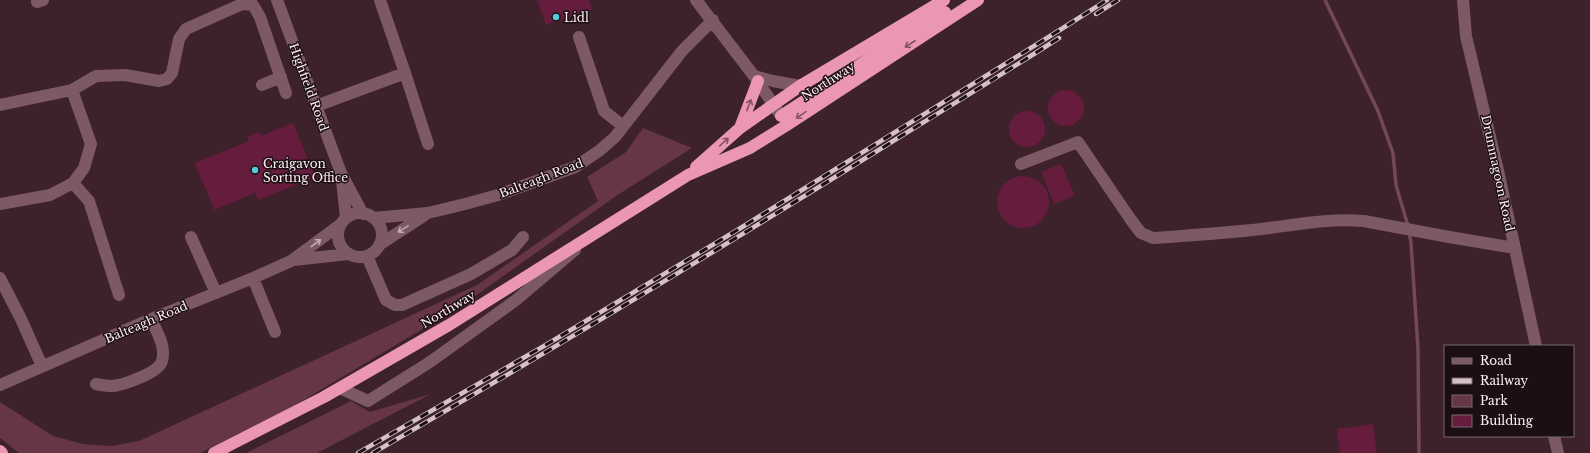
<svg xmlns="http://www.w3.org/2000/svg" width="1590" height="453" font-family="'Libre Baskerville',serif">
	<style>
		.green { fill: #663548 }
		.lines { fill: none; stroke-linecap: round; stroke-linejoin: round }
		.stream { stroke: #73485c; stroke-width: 3.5 }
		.building { fill: #661c3d }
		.minor { stroke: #7c5965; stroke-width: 12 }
		.highway { stroke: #ec96b5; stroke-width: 12 }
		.rail-casing { stroke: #d4c1c7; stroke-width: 4.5 }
		.rail { stroke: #1c0f14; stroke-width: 3; stroke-dasharray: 9; stroke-linecap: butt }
		.oneway { stroke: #845264 }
		.oneway2 { stroke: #c4aab3 }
		.poi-dot { fill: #53cbda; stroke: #1c0f14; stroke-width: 1.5 }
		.labels { text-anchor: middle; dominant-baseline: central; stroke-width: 3; stroke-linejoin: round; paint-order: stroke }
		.poi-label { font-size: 12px; fill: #feedf2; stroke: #1c0f14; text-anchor: start }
		.street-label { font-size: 12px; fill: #feedf2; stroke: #1c0f14 }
	</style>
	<rect width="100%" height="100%" fill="#3d212b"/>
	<!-- green -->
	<path class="green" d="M643,128L692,148L616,196L461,306L287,410L200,453H19L0,438V402L53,436L83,444L111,446L139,441L477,285L598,201L587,177L626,152Z
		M431,394L317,453H246L351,401L370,412Z"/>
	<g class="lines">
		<!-- stream -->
		<path class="stream" d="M1325,0L1378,111L1393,153L1396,185L1408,226
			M1409,232L1411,243L1418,348L1419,453"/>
	</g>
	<!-- building -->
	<path class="building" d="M537,0H589L592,9L546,25Z
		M1048 108a18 18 0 1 1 36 0a18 18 0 1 1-36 0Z
		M1009 129a18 18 0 1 1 36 0a18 18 0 1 1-36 0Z
		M293,123L315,177L258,200L255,193L214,210L195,163L249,141L247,137L260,132L261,136Z
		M1061,164L1075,196L1054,204L1041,172Z
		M997 202a26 26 0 1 1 52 0a26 26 0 1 1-52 0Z
		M1373,424L1377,453H1340L1337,429Z"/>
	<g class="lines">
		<!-- minor -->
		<path class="minor" d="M277,0L341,173L363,214
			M380,0L405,73
			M696,0L754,76L779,113
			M1463,0L1466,36L1499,175L1536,346
			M37,2L43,0
			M579,37L604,111L623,126
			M754,76L773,81L800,86
			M262,85L281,77
			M72,90L96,76L125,75L159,81L167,79L172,73L179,39L186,29L242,4L253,5L260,17L286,93
			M0,105L72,90L91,144L84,168L73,183L50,195L0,204
			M316,106L405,73L428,144
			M1021,164L1078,142L1131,220L1141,233L1153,238C1192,235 1231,233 1269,228C1302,224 1330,218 1364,221L1449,237L1515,248
			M342,180L346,218
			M73,183L89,201L119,295
			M338 235a22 22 0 1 1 44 0a22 22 0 1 1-44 0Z
			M373,218L428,213L465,204L498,195L575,167L599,151L615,137L682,51L713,20
			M191,237L216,293
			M379,245L425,215
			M367,256L386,300L395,305H402L471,274L512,250L523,237
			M294,260L348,254
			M0,278L21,319L42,366
			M253,278L275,332
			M96,384C101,385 106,386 111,386C122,386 149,375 157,368C161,365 163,360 163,354C164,343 156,330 151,319
			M0,385L151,319L253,278L291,261L341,224
			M340,388L368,401L430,362L516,300L575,250
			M1554,436L1558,453"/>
		<!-- highway -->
		<path class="highway" d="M781,116L898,40L945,12
			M740,128L758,81
			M696,167L740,128L800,86L944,0
			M0,451L2,453
			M214,453L324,397L449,325L688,175L750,148L787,125L978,0"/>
		<defs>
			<path id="rail" d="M1096,14L1118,0
				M358,453L544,346L739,229L1063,28L1107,0
				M373,453C550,351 725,246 898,138C952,105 1006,72 1059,38"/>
		</defs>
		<!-- rail casing -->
		<use href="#rail" class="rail-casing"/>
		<!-- rail -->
		<use href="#rail" class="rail"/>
	</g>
	<!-- one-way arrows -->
	<defs><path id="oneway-shaft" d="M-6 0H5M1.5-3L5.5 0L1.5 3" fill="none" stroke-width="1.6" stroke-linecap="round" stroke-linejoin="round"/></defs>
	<g class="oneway">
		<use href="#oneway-shaft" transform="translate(910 44) rotate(147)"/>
		<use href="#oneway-shaft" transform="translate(749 105) rotate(-69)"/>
		<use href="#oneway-shaft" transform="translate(801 115) rotate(146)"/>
		<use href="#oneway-shaft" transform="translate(724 142) rotate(-42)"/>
	</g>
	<g class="oneway2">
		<use href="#oneway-shaft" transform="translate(403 229) rotate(148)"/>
		<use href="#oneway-shaft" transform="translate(316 243) rotate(-37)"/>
	</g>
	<!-- markers -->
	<g class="poi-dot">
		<circle cx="556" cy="17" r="4"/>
		<circle cx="255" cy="170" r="4"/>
	</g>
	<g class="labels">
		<!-- poi labels -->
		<g class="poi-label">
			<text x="564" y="17">Lidl</text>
			<text x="263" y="163">Craigavon<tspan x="263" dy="14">Sorting Office</tspan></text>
		</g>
		<!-- street labels -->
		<g class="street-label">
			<text transform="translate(828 81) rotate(-33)">Northway</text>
			<text transform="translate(309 87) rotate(70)">Highfield Road</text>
			<text transform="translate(1498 173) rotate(78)">Drumnagoon Road</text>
			<text transform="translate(541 178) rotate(-21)">Balteagh Road</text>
			<text transform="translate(448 309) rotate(-31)">Northway</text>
			<text transform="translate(146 322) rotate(-23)">Balteagh Road</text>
		</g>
	</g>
	<!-- legend -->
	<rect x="1444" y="345" width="130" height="92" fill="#1c0f14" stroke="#76686d"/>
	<rect x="1452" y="358" width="20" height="6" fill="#7c5965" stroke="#76686d"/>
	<text x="1480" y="365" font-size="12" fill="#feedf2">Road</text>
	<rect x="1452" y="378" width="20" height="6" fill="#d4c1c7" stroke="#76686d"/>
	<text x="1480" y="385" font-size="12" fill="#feedf2">Railway</text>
	<rect x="1452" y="395" width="20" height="12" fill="#663548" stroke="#76686d"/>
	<text x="1480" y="405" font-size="12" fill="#feedf2">Park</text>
	<rect x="1452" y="415" width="20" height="12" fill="#661c3d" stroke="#76686d"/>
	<text x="1480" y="425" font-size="12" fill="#feedf2">Building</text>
</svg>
